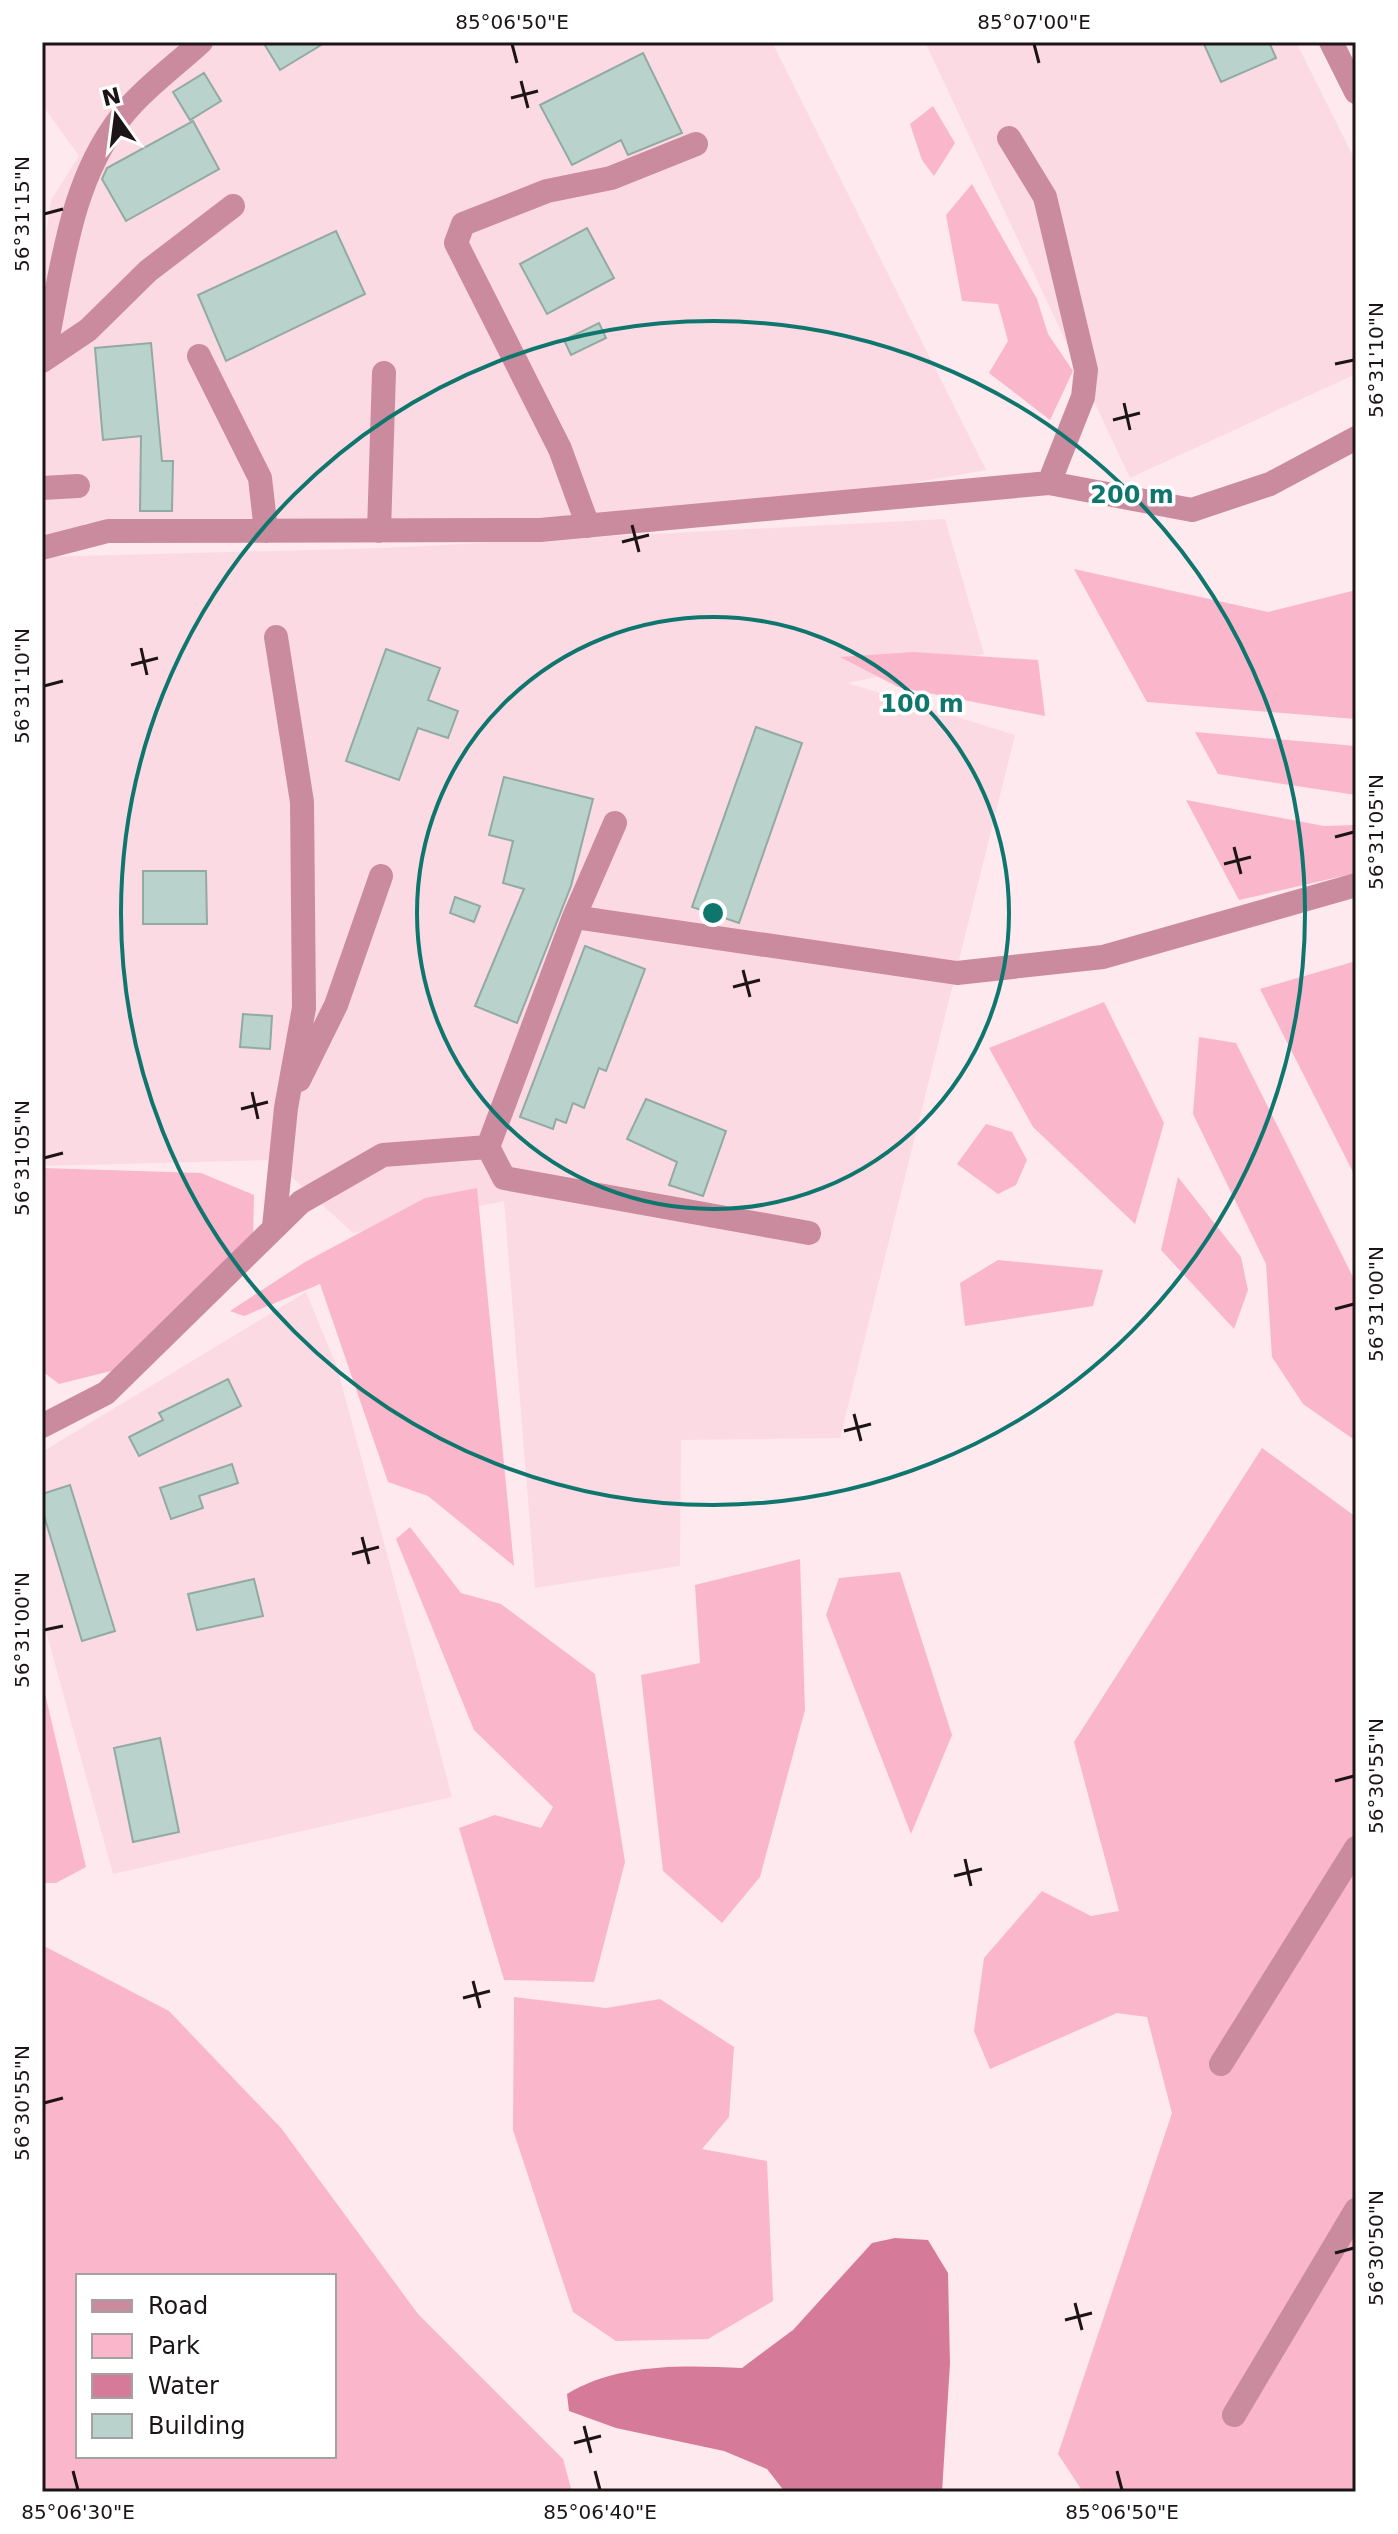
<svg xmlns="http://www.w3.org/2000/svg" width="1398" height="2534" font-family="'DejaVu Sans',sans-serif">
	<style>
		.built { fill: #fcdae4 }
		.green { fill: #fab6cb; fill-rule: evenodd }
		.water { fill: #d67a99 }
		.building { fill: #b9d3cc; stroke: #91aaa3; stroke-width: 2 }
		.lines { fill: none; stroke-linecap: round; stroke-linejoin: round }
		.minor { stroke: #ca8b9f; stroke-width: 24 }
		.ticks { fill: none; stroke: #1c1416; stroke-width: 3 }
		.ring { fill: none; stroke: #0f766e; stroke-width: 4 }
		.centre { fill: #0f766e; stroke: #fff; stroke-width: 4 }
		.ring-label { font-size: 24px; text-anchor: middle; font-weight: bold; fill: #0f766e; stroke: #fff; stroke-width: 7; stroke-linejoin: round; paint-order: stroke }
		.neatline { fill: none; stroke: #1c1416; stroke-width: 3 }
		.ticks-label { font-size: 20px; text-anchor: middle; fill: #1c1416 }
	</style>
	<rect width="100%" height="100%" fill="#fee9ef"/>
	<!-- built -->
	<path class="built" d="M42,42H772L986,470L878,489L558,522L419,528L85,523L76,534L42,543V260L51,200L79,156L42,105Z
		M925,42H1296L1356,162V374L1130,478Z
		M945,519L984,654L848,683L1015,735L840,1438L681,1440L680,1566L535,1588L504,1201L353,1233L273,1160L42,1166V557L382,548Z
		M306,1292L337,1367L452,1797L113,1874L42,1617V1452Z"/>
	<!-- green -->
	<path class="green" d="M933,106L955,143L934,176L922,160L910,124Z
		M972,184L1037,299L1048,334L1073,371L1050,420L989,373L1008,341L998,304L962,301L946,215Z
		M1074,569L1268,612L1356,590V719L1147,702Z
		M913,652L1038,660L1045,716L898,687L840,657Z
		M1195,732L1356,746V795L1218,774Z
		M1186,800L1324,826L1356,825V873L1239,900Z
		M1356,961V1178L1260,989Z
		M1104,1002L1164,1123L1135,1224L1033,1127L989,1048Z
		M1199,1037L1236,1043L1356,1283V1441L1303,1404L1272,1357L1266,1264L1193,1114Z
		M986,1124L1012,1132L1027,1160L1016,1185L998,1194L957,1164Z
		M42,1168L201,1173L254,1195L253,1241L131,1366L59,1384L42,1371Z
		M1178,1177L1241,1257L1248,1290L1234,1329L1161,1250Z
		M477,1188L514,1566L428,1496L388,1482L320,1284L244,1316L230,1311L305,1262L425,1198Z
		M998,1260L1103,1270L1093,1306L965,1326L960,1283Z
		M1262,1448L1356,1517V2492H1083L1058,2454L1172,2113L1147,2017L1117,2013L990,2069L974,2031L984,1958L1042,1891L1091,1916L1119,1911L1074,1742Z
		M410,1527L461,1593L501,1604L595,1674L625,1862L594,1982L504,1980L459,1828L495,1815L541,1828L553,1807L474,1730L396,1539Z
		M800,1559L805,1710L760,1877L722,1923L663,1871L641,1675L700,1663L695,1585Z
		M900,1572L952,1735L911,1834L826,1615L839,1578Z
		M42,1681L86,1867L56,1883H42Z
		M42,1945L169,2011L281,2128L418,2314L563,2459L572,2492H42ZM78,2276H334V2456H78Z
		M514,1997L606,2008L660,1999L734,2047L729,2117L702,2149L767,2161L773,2301L708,2339L616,2341L573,2312L513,2130Z"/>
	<!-- water -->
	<path class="water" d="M895,2238L928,2240L948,2273L950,2363L942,2492H785L767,2469L724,2451L616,2428L569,2411L567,2394C617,2363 684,2365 742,2368L793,2330L872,2243Z"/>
	<!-- building -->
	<path class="building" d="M263,42H326L280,70Z
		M1203,42H1269L1276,58L1221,82Z
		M643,53L682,133L628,155L621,140L572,165L540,105Z
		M204,73L221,101L190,120L173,92Z
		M193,121L219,169L126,221L102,179L107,168Z
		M587,228L614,278L547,314L520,264Z
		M336,231L365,294L226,361L198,295Z
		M599,323L606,338L571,355L564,340Z
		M151,343L162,461H173L172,511H140L141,436L103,440L95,348Z
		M386,649L440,668L428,700L458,711L448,738L418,728L399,780L346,761Z
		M756,727L802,743L739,923L692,907Z
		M504,777L593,799L571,886L517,1023L475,1006L524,889L503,883L513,841L489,835Z
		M143,871H206L207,924H143Z
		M455,897L480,906L474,922L450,913Z
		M585,946L645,969L606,1071L599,1068L584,1108L573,1103L566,1123L556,1119L553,1129L520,1117Z
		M243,1014L272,1016L270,1049L240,1047Z
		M646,1099L726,1131L703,1196L669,1185L677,1162L627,1139Z
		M228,1379L241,1406L139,1456L129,1437L163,1420L159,1413Z
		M232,1464L238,1483L199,1496L203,1508L171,1519L160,1488Z
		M70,1485L115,1631L82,1641L42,1509V1494Z
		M254,1579L263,1616L197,1630L188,1594Z
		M160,1738L179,1832L133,1842L114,1748Z"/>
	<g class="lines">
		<!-- minor -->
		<path class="minor" d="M1331,42L1356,92
			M1009,138L1045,197L1086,370L1083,397L1049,483
			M42,344L48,336C63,261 72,180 121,117C142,90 175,66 201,42
			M199,356L260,478L266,531
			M42,361L88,330L148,271L233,206
			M42,488L78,486
			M588,526L560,449L456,243L463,224L547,191L611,178L696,144
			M379,531L384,373
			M42,548L108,531L540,530L1049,483L1192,510L1270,484L1356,438
			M574,917L615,823
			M299,1080L336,1005L381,876
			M274,1227L286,1108L304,1008L302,802L276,637
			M809,1233L504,1178L488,1147L574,917L957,973L1103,957L1356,885
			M42,1426L106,1393L301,1202L383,1155L488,1147
			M1221,2064L1356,1848
			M1234,2415L1356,2210"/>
	</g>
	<!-- ticks -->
	<path class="ticks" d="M512,44L517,63M1034,44L1039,63M521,81L528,108M511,98L538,91M44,214L63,209M1335,364L1354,360M1124,403L1130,430M1113,420L1140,413M632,525L639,552M622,542L649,535M141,648L147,675M131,665L158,658M44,686L63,681M1335,837L1354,832M1234,847L1241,874M1224,864L1251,857M743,970L750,997M733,987L760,980M252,1092L258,1119M241,1109L268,1102M44,1158L63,1153M1335,1309L1354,1304M854,1414L861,1441M844,1431L871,1424M362,1537L369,1564M352,1554L379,1547M44,1630L63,1626M1335,1781L1354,1776M965,1859L971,1886M954,1876L982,1869M473,1981L480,2008M463,1998L490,1991M44,2103L63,2098M1335,2253L1354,2248M1075,2303L1082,2330M1065,2320L1092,2313M584,2426L591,2453M574,2443L601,2436M73,2471L78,2490M595,2471L600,2490M1117,2471L1122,2490"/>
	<!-- distance rings -->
	<g class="ring">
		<circle cx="713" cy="913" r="296"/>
		<circle cx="713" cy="913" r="592"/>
	</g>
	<circle cx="713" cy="913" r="12" class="centre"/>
	<g class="ring-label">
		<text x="1132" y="503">200 m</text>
		<text x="922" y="712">100 m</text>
	</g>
	<!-- border -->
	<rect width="1398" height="2534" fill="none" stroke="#ffffff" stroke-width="88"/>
	<!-- legend -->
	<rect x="76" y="2274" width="260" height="184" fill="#ffffff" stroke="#a4a1a2" stroke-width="2"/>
	<rect x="92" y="2300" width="40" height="12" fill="#ca8b9f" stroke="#a4a1a2" stroke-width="2"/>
	<text x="148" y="2314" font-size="24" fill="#1c1416">Road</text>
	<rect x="92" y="2334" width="40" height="24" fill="#fab6cb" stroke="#a4a1a2" stroke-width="2"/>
	<text x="148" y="2354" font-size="24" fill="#1c1416">Park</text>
	<rect x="92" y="2374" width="40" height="24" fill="#d67a99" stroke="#a4a1a2" stroke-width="2"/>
	<text x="148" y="2394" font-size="24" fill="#1c1416">Water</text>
	<rect x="92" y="2414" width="40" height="24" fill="#b9d3cc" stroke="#a4a1a2" stroke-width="2"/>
	<text x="148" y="2434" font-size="24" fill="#1c1416">Building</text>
	<!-- north arrow -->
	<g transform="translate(116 116) rotate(346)" stroke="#ffffff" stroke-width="6" paint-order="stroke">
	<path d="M0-6L14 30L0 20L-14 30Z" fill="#1c1416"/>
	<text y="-12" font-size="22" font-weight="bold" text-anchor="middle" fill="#1c1416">N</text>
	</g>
	<rect x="44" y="44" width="1310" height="2446" class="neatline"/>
	<g class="ticks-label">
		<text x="512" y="29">85°06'50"E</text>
		<text x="1034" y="29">85°07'00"E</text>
		<text transform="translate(22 214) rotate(-90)" y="7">56°31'15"N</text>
		<text transform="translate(1376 360) rotate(-90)" y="7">56°31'10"N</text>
		<text transform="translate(22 686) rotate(-90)" y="7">56°31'10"N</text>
		<text transform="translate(1376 832) rotate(-90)" y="7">56°31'05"N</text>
		<text transform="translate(22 1158) rotate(-90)" y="7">56°31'05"N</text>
		<text transform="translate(1376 1304) rotate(-90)" y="7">56°31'00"N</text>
		<text transform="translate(22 1630) rotate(-90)" y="7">56°31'00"N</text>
		<text transform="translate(1376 1776) rotate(-90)" y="7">56°30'55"N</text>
		<text transform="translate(22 2103) rotate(-90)" y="7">56°30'55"N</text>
		<text transform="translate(1376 2248) rotate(-90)" y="7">56°30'50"N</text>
		<text x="78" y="2519">85°06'30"E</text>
		<text x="600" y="2519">85°06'40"E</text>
		<text x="1122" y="2519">85°06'50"E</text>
	</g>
</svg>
